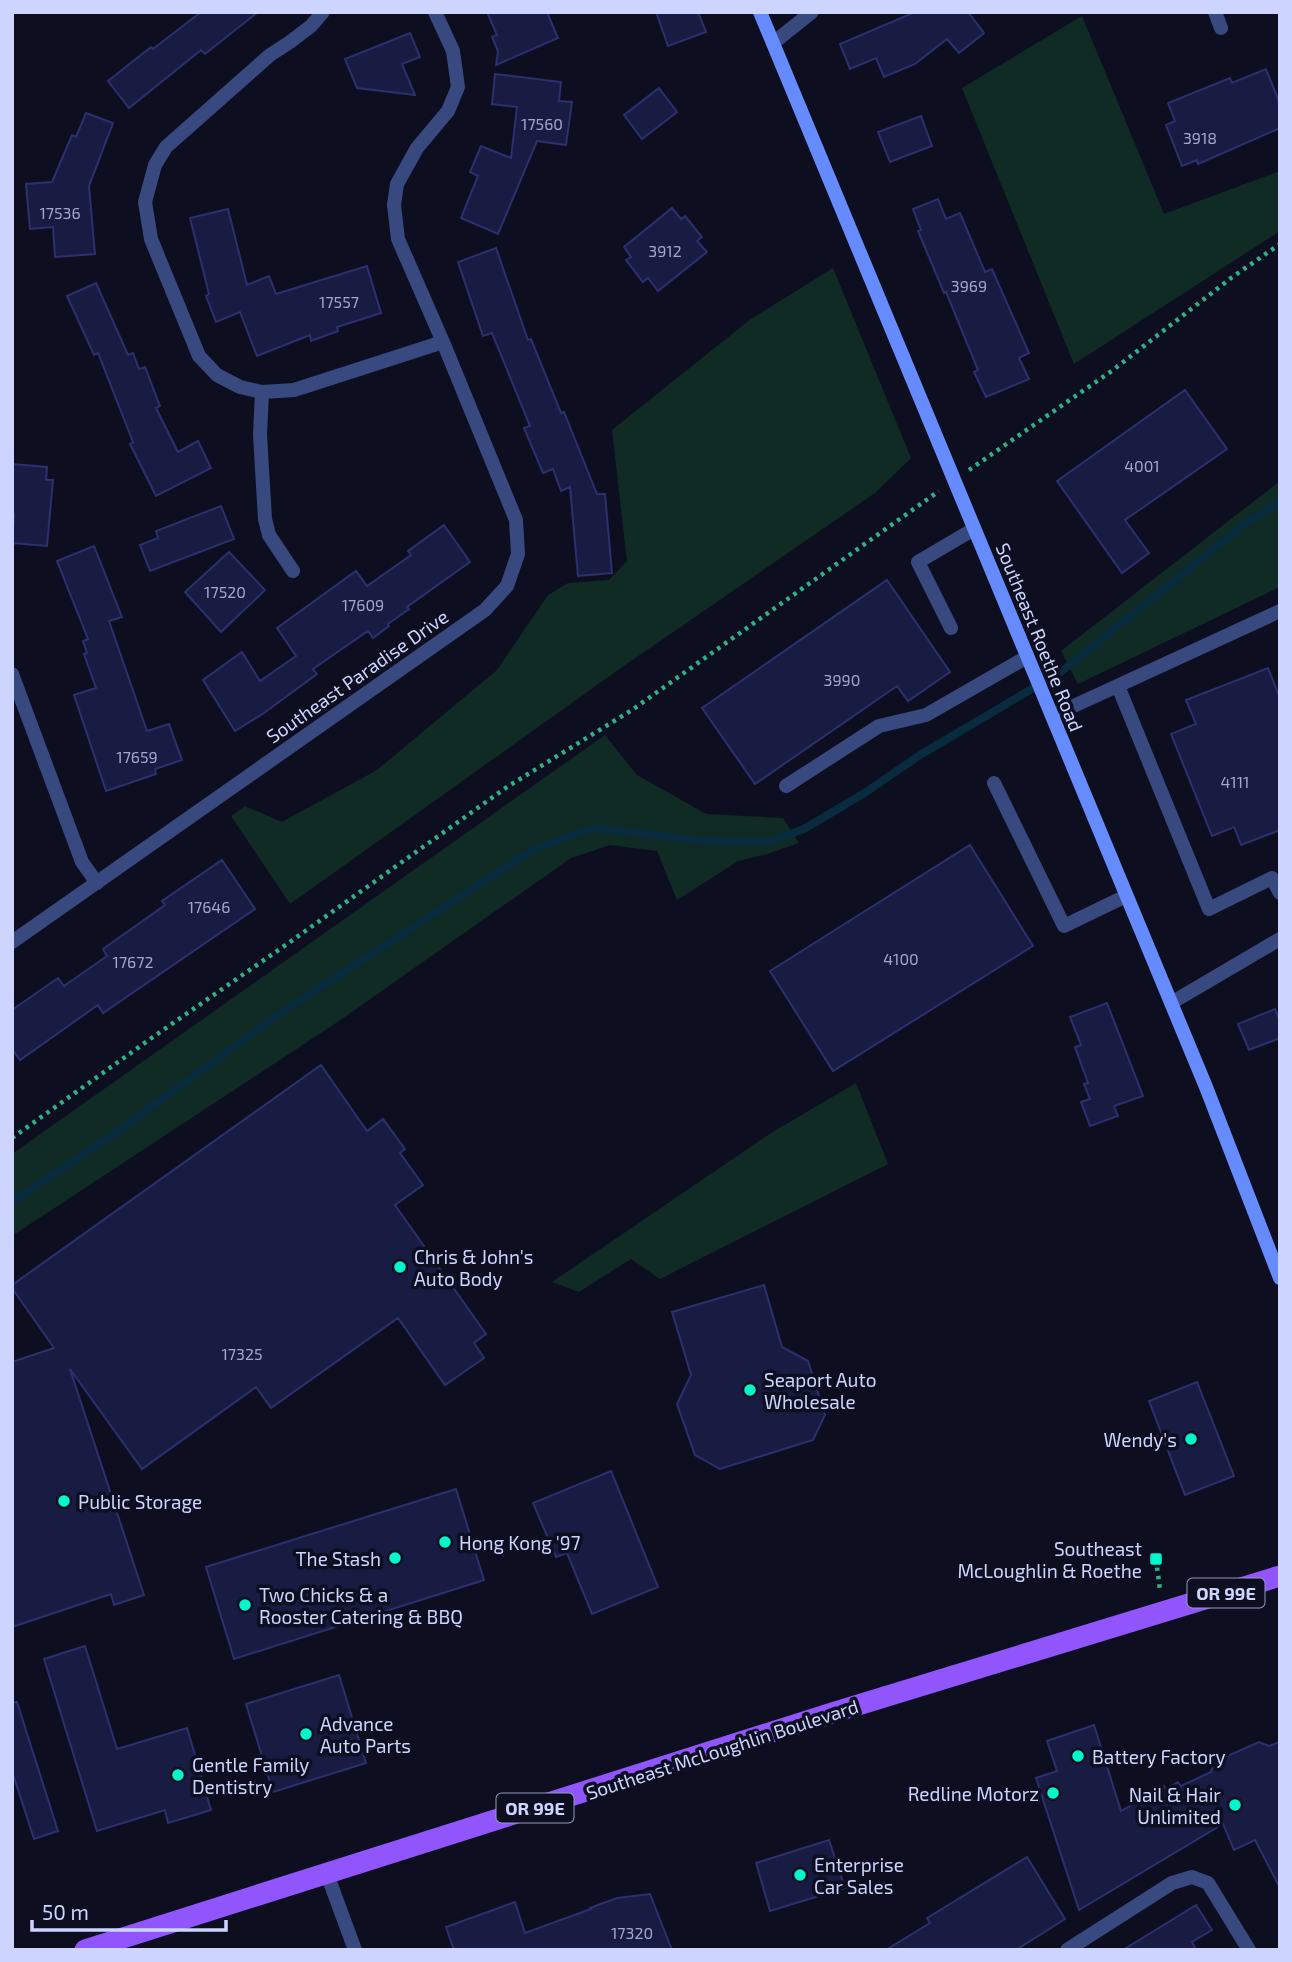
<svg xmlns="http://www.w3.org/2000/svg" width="1292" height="1962" font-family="'Exo 2',sans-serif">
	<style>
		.green { fill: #102b23 }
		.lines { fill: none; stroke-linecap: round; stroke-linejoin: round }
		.stream { stroke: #092b3e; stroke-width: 8 }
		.building { fill: #191c42; stroke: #2b306e; stroke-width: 2 }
		.path { stroke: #2eb286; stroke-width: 4.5; stroke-dasharray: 3.5 5; stroke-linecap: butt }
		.lane { stroke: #384980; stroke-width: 14 }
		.street { stroke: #384980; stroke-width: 14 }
		.secondary { stroke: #658bfe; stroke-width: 14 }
		.primary { stroke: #9155fe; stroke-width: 21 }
		.poi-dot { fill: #01f7cc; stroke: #0d0f21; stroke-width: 2.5 }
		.labels { text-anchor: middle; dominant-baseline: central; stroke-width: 7; stroke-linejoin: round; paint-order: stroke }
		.number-label { font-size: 16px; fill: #a0a7d0 }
		.shield { fill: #0d0f21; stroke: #939abc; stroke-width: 2 }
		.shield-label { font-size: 18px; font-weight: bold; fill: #cdd5ff }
		.street-label { font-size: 19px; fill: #cdd5ff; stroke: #0d0f21 }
		.poi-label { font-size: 19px; fill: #cdd5ff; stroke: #0d0f21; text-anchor: start }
	</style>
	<rect width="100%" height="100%" fill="#0d0f21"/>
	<!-- green -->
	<path class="green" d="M1082,16L1164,214L1280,171V231L1074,364L962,88Z
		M833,268L911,458L875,493L618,670L290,904L231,816L245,806L282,822L377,770L497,670L548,595L568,583L609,580L627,561L612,430L751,319Z
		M1280,481V587L1078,684L1061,651Z
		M605,735L637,775L706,814L783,818L799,843L767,854L738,861L677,900L657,851L610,845L571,858L339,1021L12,1236V1154Z
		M856,1083L888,1164L660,1279L631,1259L579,1292L552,1282L771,1133Z"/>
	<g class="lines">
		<!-- stream -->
		<path class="stream" d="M12,1202L114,1134L282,1012L534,849L593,828L707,841H771L804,829L863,794L920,755L1062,671L1246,523L1280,502"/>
	</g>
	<!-- building -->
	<path class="building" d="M201,12H258L205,54L201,50L129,108L108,81L151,47L153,49Z
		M487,12H547L558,38L496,65L498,51L492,37L497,35Z
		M656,12H698L706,32L668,46Z
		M915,12H968L984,33L959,53L947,39L915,64L884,77L876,58L850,69L840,44Z
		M410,33L420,57L402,64L415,95L357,88L345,59Z
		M1266,69L1280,104V128L1198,164L1197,160L1182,166L1166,125L1175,121L1168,103L1230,78L1232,83Z
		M495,74L561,82L559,101L572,102L566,145L537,141L498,234L461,218L478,176L470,172L481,146L511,158L517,107L492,104Z
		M659,88L677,112L642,139L624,115Z
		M86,113L113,123L89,186L95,254L55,257L53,227L30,229L26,184L52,182L72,135L76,137Z
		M921,116L932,146L890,162L878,132Z
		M938,199L946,219L960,213L985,272L992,269L1029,353L1019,358L1029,379L986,397L974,372L978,370L946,292L944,293L918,231L921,230L913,209Z
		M672,208L681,219L685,216L702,237L697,241L707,252L658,291L648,278L643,282L626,260L631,257L624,247Z
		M228,209L247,285L269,276L276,294L367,266L381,313L337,327L338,331L311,341L310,335L257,356L240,312L216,322L206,296L209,294L190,218Z
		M496,248L528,340L531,339L561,413L564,412L597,494H605L612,573L578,576L570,487L561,491L553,469L543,473L524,428L530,426L492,333L483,336L458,262Z
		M96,283L128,355L133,353L139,369L145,367L160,406L156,408L178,452L198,441L211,468L156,496L130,444L133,442L98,353L94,355L67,296Z
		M1185,390L1227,449L1125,520L1149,553L1122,573L1057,481Z
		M12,464L47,467L46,480H53L47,546L12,543L14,514H12Z
		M221,506L234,539L150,571L140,545L158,538L156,531Z
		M444,525L470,562L407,607L409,609L388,624L389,626L373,638L368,631L313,669L317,674L264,713L235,731L203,680L242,652L260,681L296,656L277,628L356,571L367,586L411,555L408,551Z
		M94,546L122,617L109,621L147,731L169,724L182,760L155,769L156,774L106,791L74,695L96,688L84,654L87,653L83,641L88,639L57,561Z
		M229,552L265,590L221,632L185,592Z
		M887,580L950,672L908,701L897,686L755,784L702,708Z
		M1268,668L1280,698V830L1241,845L1234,827L1212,836L1171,734L1196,724L1186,700Z
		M970,845L1033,946L833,1071L770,971Z
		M222,860L255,909L103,1013L98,1005L20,1060L12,1049V1010L58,978L64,986L107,956L103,949L165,905L162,901Z
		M1107,1003L1143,1096L1114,1106L1118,1116L1090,1126L1081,1102L1090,1099L1084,1084L1088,1083L1075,1047L1081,1045L1070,1017Z
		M1275,1009L1280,1021V1038L1249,1050L1238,1024Z
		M321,1065L367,1131L383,1119L405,1149L400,1153L423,1185L395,1205L486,1334L474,1343L484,1358L445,1385L398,1318L271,1408L256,1387L142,1469L70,1369L144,1595L114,1605L111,1594L12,1627V1362L54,1348L12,1288V1285Z
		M764,1285L782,1347L808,1361L825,1415L813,1440L720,1469L695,1455L677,1404L691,1375L672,1312Z
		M1197,1382L1234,1476L1185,1495L1149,1401Z
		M611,1471L658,1587L592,1614L567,1553L556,1557L533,1503Z
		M456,1489L484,1580L234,1659L206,1567Z
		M85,1646L117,1749L187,1728L211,1810L168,1823L165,1810L97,1831L44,1659Z
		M339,1675L366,1763L273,1792L246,1704Z
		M17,1702L58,1831L34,1839L12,1771V1703Z
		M1094,1725L1121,1811L1164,1786L1166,1789L1178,1782L1181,1786L1211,1772L1214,1762L1259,1742L1269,1746L1280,1742V1888L1255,1840L1234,1850L1223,1824L1079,1910L1036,1778L1057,1771L1047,1741Z
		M829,1840L845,1888L770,1911L756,1863Z
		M1027,1857L1065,1919L1016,1950H886L930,1923L927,1918Z
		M650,1894L672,1950H454L446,1927L515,1902L525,1933L591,1909L590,1908L617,1898Z
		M1196,1905L1212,1930L1192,1942L1196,1950H1123Z"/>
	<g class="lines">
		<!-- path -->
		<path class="path" d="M969,470L1113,370L1231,278L1280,244
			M12,1138L153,1037L290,942L507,787L632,710L939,491
			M1156,1559L1160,1590"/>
		<!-- lane -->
		<path class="lane" d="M262,392L260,435L265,519L269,535L293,571
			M951,628L918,562L974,529
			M1118,686L1209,909L1272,878L1280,893
			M1052,716L1280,611
			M994,783L1064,926L1126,896
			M786,786L879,726L926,715L1027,657
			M1171,1003L1280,939
			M1067,1950L1172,1883L1192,1877L1208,1883L1249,1950"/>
		<!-- street -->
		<path class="street" d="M323,12L311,26L290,42L270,55L166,147L155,165L145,202L151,239L199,356L217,375L240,387L262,392L294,390L443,342L398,239L394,205L397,184L417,148L448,111L458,87L453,51L435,12
			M1215,12L1221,28
			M773,43L812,12
			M12,674L82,862L97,883
			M12,942L485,610L507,586L518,554L516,520L443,342
			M327,1874L355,1950"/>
		<!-- secondary -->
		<path class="secondary" d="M760,12L1206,1087L1280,1278"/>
		<!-- primary -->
		<path class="primary" d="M85,1950L832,1713L1280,1576"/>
	</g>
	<!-- markers -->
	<g class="poi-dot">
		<circle cx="400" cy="1267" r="7"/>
		<circle cx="750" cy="1390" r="7"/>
		<circle cx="1191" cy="1439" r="7"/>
		<circle cx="64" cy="1501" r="7"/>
		<circle cx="445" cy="1542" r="7"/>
		<circle cx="395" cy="1558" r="7"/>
		<rect x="1149" y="1552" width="14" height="14" rx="3.5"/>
		<circle cx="245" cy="1605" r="7"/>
		<circle cx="306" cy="1734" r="7"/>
		<circle cx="1078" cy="1756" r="7"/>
		<circle cx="178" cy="1775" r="7"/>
		<circle cx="1053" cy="1793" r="7"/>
		<circle cx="1235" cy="1805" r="7"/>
		<circle cx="800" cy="1875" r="7"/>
	</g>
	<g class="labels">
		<!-- number labels -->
		<g class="number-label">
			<text x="542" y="123">17560</text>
			<text x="1200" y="137">3918</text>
			<text x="60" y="212">17536</text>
			<text x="665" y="250">3912</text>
			<text x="969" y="285">3969</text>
			<text x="339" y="301">17557</text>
			<text x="1142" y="465">4001</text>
			<text x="225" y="591">17520</text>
			<text x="363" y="604">17609</text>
			<text x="842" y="679">3990</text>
			<text x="137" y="756">17659</text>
			<text x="1235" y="781">4111</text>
			<text x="209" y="906">17646</text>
			<text x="901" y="958">4100</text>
			<text x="133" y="961">17672</text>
			<text x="242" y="1353">17325</text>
			<text x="632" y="1932">17320</text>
		</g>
		<!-- shield labels -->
		<g class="shield">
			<rect x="1187.5" y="1578.5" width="77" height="29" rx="5"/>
			<rect x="496.5" y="1793.5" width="77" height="29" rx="5"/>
		</g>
		<g class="shield-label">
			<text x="1226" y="1593">OR 99E</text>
			<text x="535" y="1808">OR 99E</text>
		</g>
		<!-- street labels -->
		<g class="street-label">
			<text transform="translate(1040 637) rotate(68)">Southeast Roethe Road</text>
			<text transform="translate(357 676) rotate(-35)">Southeast Paradise Drive</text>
			<text transform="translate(722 1749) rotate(-18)">Southeast McLoughlin Boulevard</text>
		</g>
		<!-- poi labels -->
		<g class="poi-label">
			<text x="414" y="1256">Chris &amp; John's<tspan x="414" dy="22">Auto Body</tspan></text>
			<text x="764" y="1379">Seaport Auto<tspan x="764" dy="22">Wholesale</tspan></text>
			<text x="1177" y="1439" text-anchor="end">Wendy's</text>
			<text x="78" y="1501">Public Storage</text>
			<text x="459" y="1542">Hong Kong '97</text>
			<text x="1142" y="1548" text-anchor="end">Southeast<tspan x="1142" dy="22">McLoughlin &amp; Roethe</tspan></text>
			<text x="381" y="1558" text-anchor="end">The Stash</text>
			<text x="259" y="1594">Two Chicks &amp; a<tspan x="259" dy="22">Rooster Catering &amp; BBQ</tspan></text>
			<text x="320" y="1723">Advance<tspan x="320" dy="22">Auto Parts</tspan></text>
			<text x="1092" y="1756">Battery Factory</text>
			<text x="192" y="1764">Gentle Family<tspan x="192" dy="22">Dentistry</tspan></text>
			<text x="1039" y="1793" text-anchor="end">Redline Motorz</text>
			<text x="1221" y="1794" text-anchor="end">Nail &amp; Hair<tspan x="1221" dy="22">Unlimited</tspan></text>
			<text x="814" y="1864">Enterprise<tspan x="814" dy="22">Car Sales</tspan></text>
		</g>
	</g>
	<!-- border -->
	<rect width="1292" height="1962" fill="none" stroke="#cdd5ff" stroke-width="28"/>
	<!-- scale -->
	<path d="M32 1920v10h194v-10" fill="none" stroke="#cdd5ff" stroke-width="3.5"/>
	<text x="42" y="1920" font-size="21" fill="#cdd5ff" stroke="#0d0f21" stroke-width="5" paint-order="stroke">50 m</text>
</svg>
